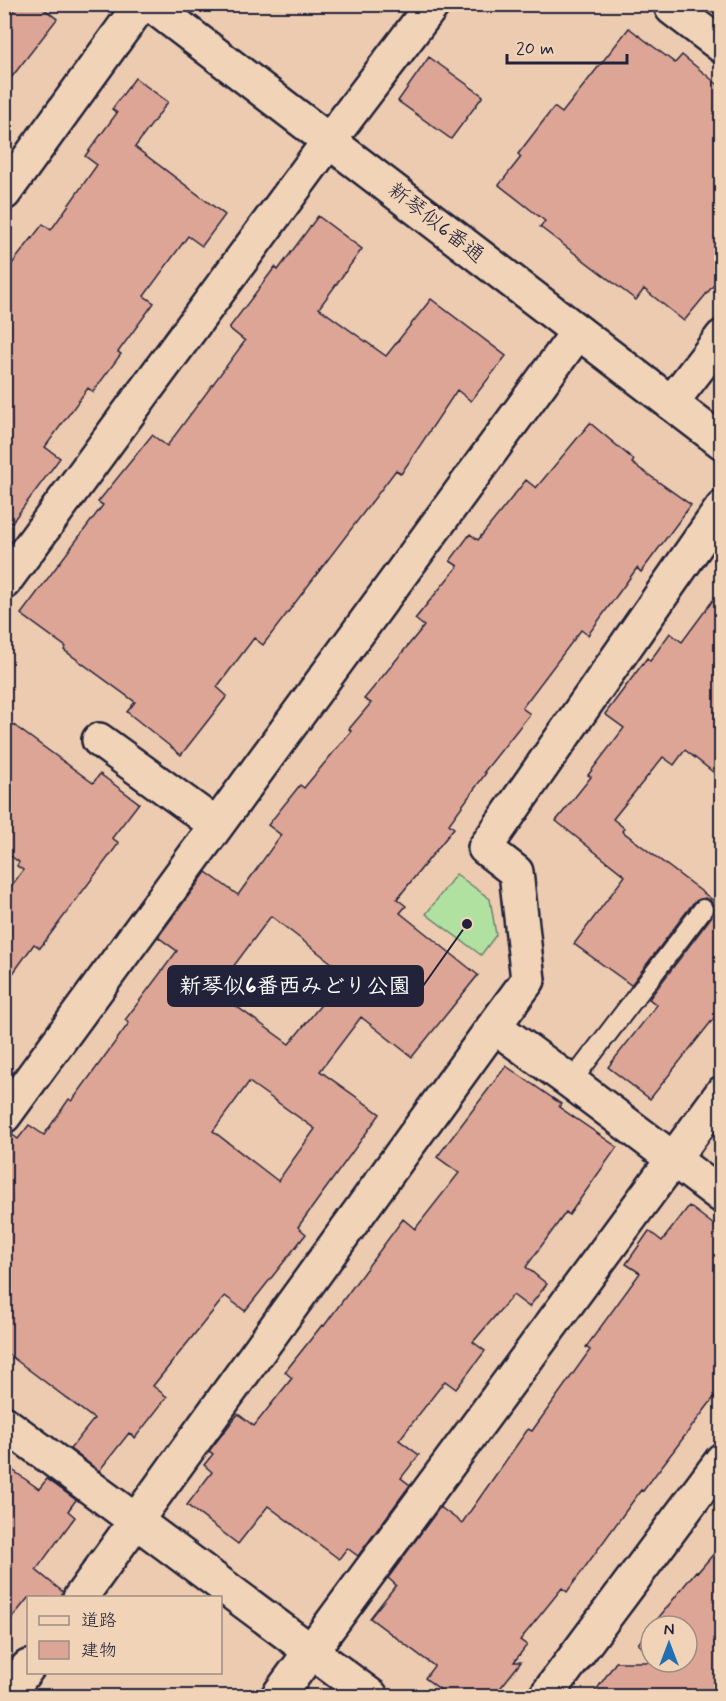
<svg xmlns="http://www.w3.org/2000/svg" width="726" height="1701" font-family="Mynerve,'Klee One',sans-serif">
	<style>
		.green { fill: #b1e1a1; stroke: #6a826e; stroke-width: 1.5 }
		.building { fill: #dda596; stroke: #22223b; stroke-width: 1.5; fill-rule: evenodd }
		.lines { fill: none; stroke-linecap: round; stroke-linejoin: round }
		.lane-casing { stroke: #22223b; stroke-width: 22 }
		.street-casing { stroke: #22223b; stroke-width: 38 }
		.secondary-casing { stroke: #22223b; stroke-width: 38 }
		.lane { stroke: #f1d4b7; stroke-width: 18 }
		.street { stroke: #f1d4b7; stroke-width: 33 }
		.secondary { stroke: #f1d4b7; stroke-width: 33 }
		.labels { text-anchor: middle; dominant-baseline: central; stroke-width: 6; stroke-linejoin: round; paint-order: stroke }
		.street-label { font-size: 21px; fill: #22223b; stroke: #f1d4b7 }
		.leader { fill: none; stroke: #22223b; stroke-width: 2 }
		.callout-dot { fill: #22223b; stroke: #f1d4b7; stroke-width: 2 }
		.callout { fill: #22223b; stroke: #22223b; stroke-width: 2 }
		.callout-label { font-size: 22px; text-anchor: middle; font-weight: bold; fill: #fff }
	</style>
	<rect width="100%" height="100%" fill="#edcbb0"/>
	<filter id="ink" filterUnits="userSpaceOnUse"><feTurbulence type="fractalNoise" baseFrequency=".0167" numOctaves="2"/><feDisplacementMap in="SourceGraphic" scale="12" xChannelSelector="R" yChannelSelector="G"/><feConvolveMatrix kernelMatrix="1 2 1 2 8 2 1 2 1" color-interpolation-filters="sRGB"/></filter>
	<g filter="url(#ink)">
		<!-- green -->
		<path class="green" d="M456,874L490,899L496,935L481,955L426,914Z"/>
		<!-- building -->
		<path class="building" d="M18,4H38L57,19L4,87V23Z
			M629,28L675,63L682,55L722,88V275L684,321L644,289L636,300L540,227L545,221L499,185L521,157L518,154L554,107L562,113Z
			M429,57L483,96L451,139L398,101Z
			M135,78L168,102L135,147L225,215L202,246L188,236L144,296L154,303L118,352L121,354L93,392L88,388L45,447L60,458L4,533V274L43,224L51,230L97,165L85,156L117,113L112,109Z
			M318,216L362,249L319,308L386,356L431,299L506,356L471,401L457,390L401,474L396,470L263,645L254,638L217,687L227,696L181,755L127,712L135,702L64,650L66,647L21,614L103,505L98,502L152,435L167,446L245,341L229,328L275,267L278,270Z
			M590,423L634,460L632,463L691,505L641,572L637,568L588,635L581,630L522,708L530,714L484,772L486,773L449,824L454,828L397,899L406,906L400,913L478,975L412,1057L361,1017L320,1071L380,1114L298,1227L306,1234L245,1311L225,1296L153,1386L167,1397L135,1438L129,1433L99,1471L70,1449L94,1419L4,1351V1134L10,1133L18,1139L29,1125L44,1135L69,1099L72,1101L129,1023L125,1020L177,951L158,937L206,872L238,895L281,835L268,825L300,785L304,788L351,731L349,729L371,703L364,699L424,626L415,619L458,566L450,561L470,534L478,540L526,480L536,488ZM271,916L346,974L289,1044L215,991ZM249,1082L315,1129L278,1181L213,1131Z
			M722,588V779L685,750L674,765L663,757L613,819L624,828L622,831L722,907V1008L650,1099L608,1067L657,1005L649,999L712,916L714,905L710,900L705,898L694,902L631,985L574,944L625,876L556,821L591,777L588,775L624,728L605,714L647,658L650,661L670,633L682,642Z
			M4,718L93,783L100,774L139,803L112,838L119,843L40,948L34,944L4,986V896L23,870L17,866L19,862L5,852Z
			M506,1066L561,1104L559,1107L617,1147L569,1215L566,1212L526,1267L547,1284L529,1307L513,1295L473,1342L485,1351L456,1389L445,1381L399,1440L419,1455L401,1478L410,1485L358,1556L347,1548L339,1559L268,1506L238,1544L187,1505L212,1472L204,1465L213,1454L209,1451L238,1414L254,1426L292,1378L285,1372L322,1325L324,1326L403,1219L415,1229L459,1173L437,1157Z
			M689,1206L722,1231V1387L643,1491L641,1490L567,1592L562,1588L520,1640L527,1645L514,1662H521L494,1696H449L425,1678L434,1666L370,1618L396,1585L388,1578L440,1507L462,1523L528,1429L532,1431L590,1350L586,1347L640,1273L626,1264L649,1231L662,1241Z
			M4,1464L39,1489L47,1479L76,1500L68,1511L75,1517L36,1570L63,1592L62,1598H28L4,1628Z
			M722,1544V1696H592L616,1662H687V1626H652L696,1571L698,1572Z
			M651,1627V1654L638,1644Z"/>
		<g class="lines">
			<defs>
				<path id="lane" d="M571,1082L703,909"/>
				<path id="street" d="M674,4L672,8L722,46
					M4,193L141,4
					M671,403L722,337
					M4,582L329,141L433,4
					M99,740L216,825
					M494,1026L528,980L516,872L485,848L722,508
					M4,1116L578,332
					M4,1423L371,1696
					M80,1598L494,1026L571,1082L722,1196
					M6,1696L28,1667
					M278,1696L722,1093
					M546,1696L722,1460"/>
				<path id="secondary" d="M150,4L722,442"/>
			</defs>
			<!-- lane casing -->
			<use href="#lane" class="lane-casing"/>
			<!-- street casing -->
			<use href="#street" class="street-casing"/>
			<!-- secondary casing -->
			<use href="#secondary" class="secondary-casing"/>
			<!-- lane -->
			<use href="#lane" class="lane"/>
			<!-- street -->
			<use href="#street" class="street"/>
			<!-- secondary -->
			<use href="#secondary" class="secondary"/>
		</g>
	</g>
	<g class="labels">
		<!-- street labels -->
		<g class="street-label">
			<text transform="translate(436 223) rotate(38)">新琴似6番通</text>
		</g>
	</g>
	<!-- callouts -->
	<path class="leader" d="M467 924L423 986"/>
	<circle class="callout-dot" cx="467" cy="924" r="6"/>
	<rect class="callout" x="168" y="966" width="255" height="40" rx="6"/>
	<g class="callout-label">
		<text x="295" y="993">新琴似6番西みどり公園</text>
	</g>
	<!-- margin -->
	<rect width="726" height="1701" fill="none" stroke="#f1d4b7" stroke-width="24"/>
	<rect x="12" y="12" width="702" height="1677" fill="none" stroke="#22223b" stroke-width="2" filter="url(#ink)"/>
	<!-- legend -->
	<rect x="27" y="1596" width="195" height="78" fill="#f1d4b7" stroke="#9e8d85" stroke-width="1.5"/>
	<rect x="39" y="1616" width="30" height="9" fill="#f1d4b7" stroke="#9e8d85" stroke-width="1.5"/>
	<text x="81" y="1626" font-size="18" fill="#22223b">道路</text>
	<rect x="39" y="1641" width="30" height="18" fill="#dda596" stroke="#9e8d85" stroke-width="1.5"/>
	<text x="81" y="1656" font-size="18" fill="#22223b">建物</text>
	<!-- north arrow -->
	<g transform="translate(669 1644)"><circle r="28" fill="#f1d4b7" stroke="#9e8d85" stroke-width="1.5"/>
	<path d="M0-4.5L10 22L0 15L-10 22Z" fill="#1f6fb2"/>
	<text y="-9" font-size="16" font-weight="bold" text-anchor="middle" fill="#22223b">N</text>
	</g>
	<!-- scale -->
	<path d="M507 54v9h120v-9" fill="none" stroke="#22223b" stroke-width="3"/>
	<text x="516" y="54" font-size="18" fill="#22223b" stroke="#f1d4b7" stroke-width="4.5" paint-order="stroke">20 m</text>
</svg>
